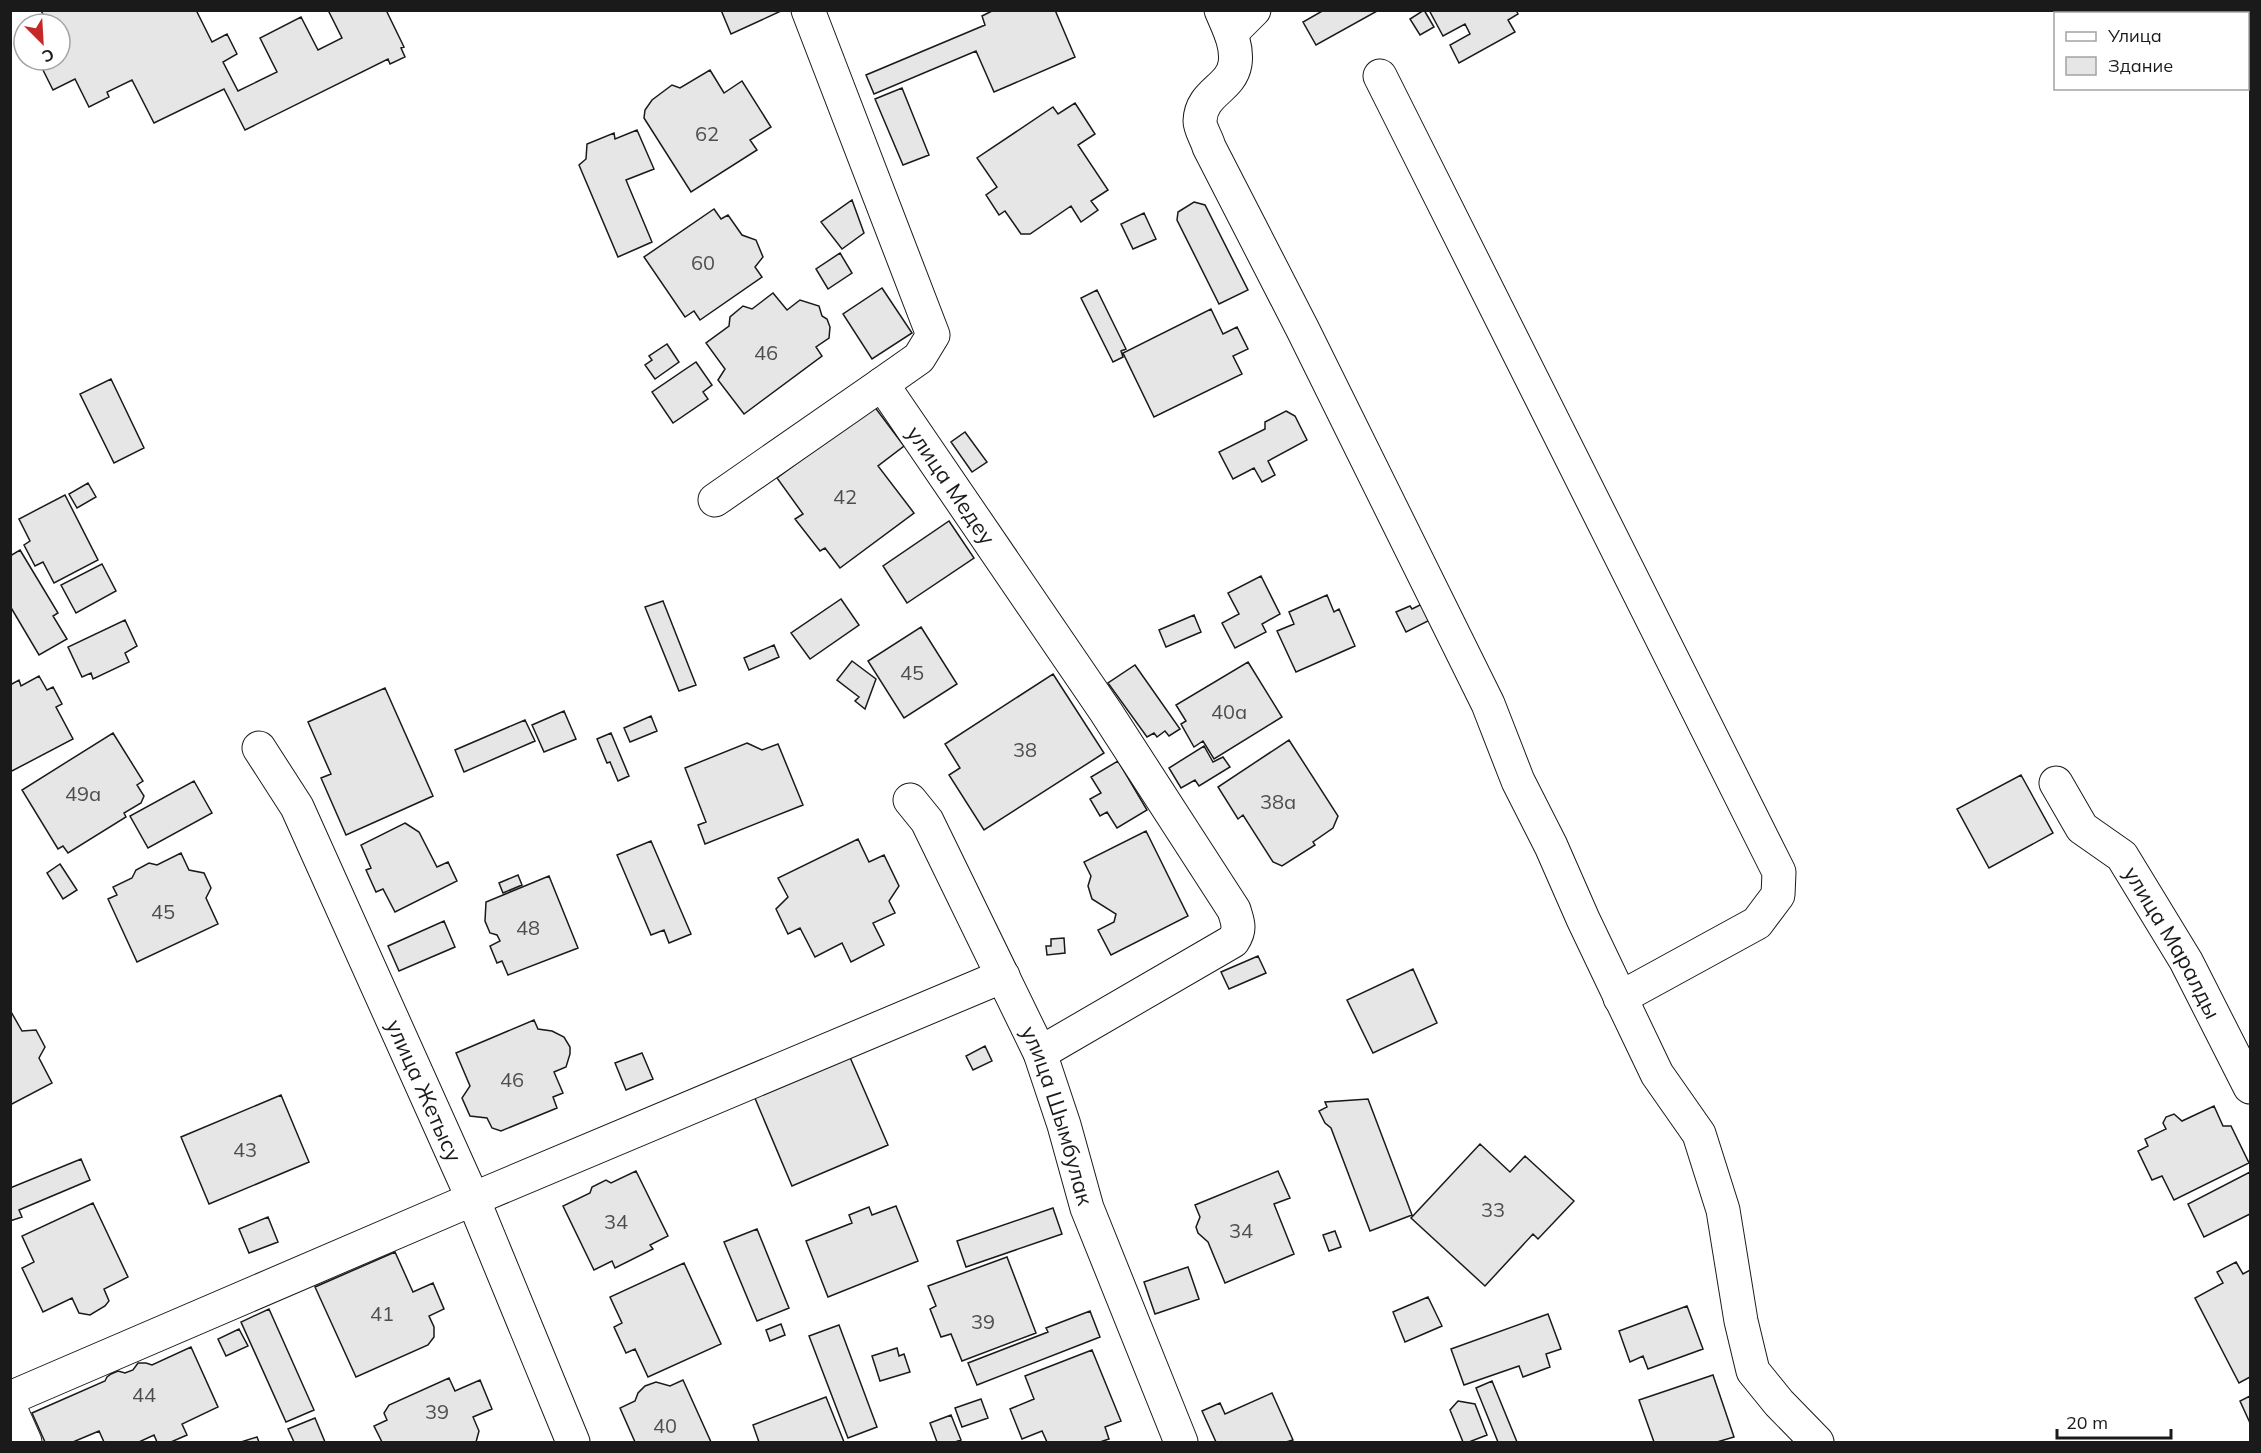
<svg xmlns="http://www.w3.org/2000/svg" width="2261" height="1453" font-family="Mulish,sans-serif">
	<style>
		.building { fill: #e6e6e6; stroke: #1a1a1a; stroke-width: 1.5 }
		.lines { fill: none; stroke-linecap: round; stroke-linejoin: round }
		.minor-casing { stroke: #1a1a1a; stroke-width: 35 }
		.minor { stroke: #fff; stroke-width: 33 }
		.labels { text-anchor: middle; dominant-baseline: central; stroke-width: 4.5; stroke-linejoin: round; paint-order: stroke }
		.number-label { font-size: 20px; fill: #4d4d4d }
		.street-label { font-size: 22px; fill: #1a1a1a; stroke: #fff }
	</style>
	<rect width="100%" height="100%" fill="#fff"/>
	<!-- building -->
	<path class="building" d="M41,10H196L212,42L227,34L237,54L223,62L238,91L277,72L260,38L301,17L318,50L342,38L328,10H386L404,47L401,48L405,57L390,64L388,59L245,130L224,89L154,123L132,80L107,92L109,97L89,107L75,79L53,90L38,60H60V24H47Z
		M721,10H781V11L731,34Z
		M994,10H1055L1075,57L994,92L976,51L874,94L866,75L985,25L982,16Z
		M1324,10H1379L1316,45L1303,22Z
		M1424,10L1434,27L1420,35L1410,19Z
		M1429,10H1516L1518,14L1508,20L1515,32L1459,63L1450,45L1470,34L1465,24L1443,36Z
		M710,70L724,93L742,81L771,127L750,140L757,150L691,192L644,118L645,110L652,100L672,85L680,88Z
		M902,88L929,155L903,165L875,99Z
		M1075,103L1095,134L1078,145L1108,190L1091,201L1098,210L1081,222L1071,206L1030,234H1021L1005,211L999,215L986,195L997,187L977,158L1053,107L1058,114Z
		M637,130L654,169L626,180L652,242L618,257L579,165L586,159L587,144L614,133L615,139Z
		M852,200L864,233L842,249L821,222Z
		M1194,202L1205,205L1248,290L1219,304L1177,220L1178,212Z
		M714,209L721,219L728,215L742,235L756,240L763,257L755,267L762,277L700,320L694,311L685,317L644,257Z
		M1144,213L1156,239L1133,249L1121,224Z
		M840,253L852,273L828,289L816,269Z
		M882,288L912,333L872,359L843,314Z
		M1097,290L1126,349L1121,351L1123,357L1113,362L1081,298Z
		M773,293L787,310L800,300L819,306L822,316L827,319L830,327L829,338L816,347L822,356L744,414L718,380L725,369L706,343L729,326L730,317L743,306L752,309Z
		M1211,309L1223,334L1237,327L1248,349L1233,356L1242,374L1154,417L1123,353Z
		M667,344L679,362L655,379L645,365L652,360L649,356Z
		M696,362L712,385L703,392L708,399L673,423L652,392Z
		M111,379L144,448L114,463L80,394Z
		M874,406L904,446L878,466L914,513L840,568L825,548L820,551L795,519L803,514L777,478Z
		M1286,411L1295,416L1307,440L1268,461L1275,475L1262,482L1254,468L1233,479L1219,452L1265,429V422Z
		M965,432L987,462L972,472L951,442Z
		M88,483L96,497L77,508L69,494Z
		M65,495L98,560L54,583L43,562L35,566L24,545L30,541L19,519Z
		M949,521L974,558L907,603L883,566Z
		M20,550L58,613L53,616L67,639L39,655L10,606V556Z
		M102,564L116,591L76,613L61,585Z
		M1261,576L1280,614L1262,624L1266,632L1235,648L1222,623L1239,614L1228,593Z
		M1327,595L1334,612L1339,609L1355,646L1296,672L1277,631L1294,624L1289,612Z
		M841,599L859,625L810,659L791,633Z
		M663,601L696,685L679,691L645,607Z
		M1422,604L1430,620L1406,632L1396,612L1410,606L1412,609Z
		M1194,615L1201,632L1166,647L1159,630Z
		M125,620L137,646L125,653L129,662L93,679L91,673L82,677L68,647Z
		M921,627L957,684L904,718L868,661Z
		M774,645L779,657L749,670L744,658Z
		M852,661L876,679L865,709L855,701L859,697L837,680Z
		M1248,662L1282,717L1214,759L1203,741L1194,747L1181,724L1186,721L1176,705Z
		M1135,665L1180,729L1169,736L1165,731L1157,737L1154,733L1147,737L1108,683Z
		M1053,674L1104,753L984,830L949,775L960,768L945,744Z
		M39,676L47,690L53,687L62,704L56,707L73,739L10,772V685L19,680L21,686Z
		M385,688L433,796L346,835L321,778L331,774L308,722Z
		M564,711L576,739L544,752L532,725Z
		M651,716L657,731L630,742L624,728Z
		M525,720L535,741L464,772L455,750Z
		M113,733L143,781L137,785L144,796L141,803L124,813L126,817L68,853L63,846L58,849L22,790Z
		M611,733L629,776L618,781L610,762L607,763L597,739Z
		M1289,740L1338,816L1333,828L1313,842L1315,845L1282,866L1273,862L1243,815L1238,819L1218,787Z
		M747,743L762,750L778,744L803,805L705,844L698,825L706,822L685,768Z
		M1204,746L1213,762L1223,757L1230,767L1199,786L1195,780L1181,788L1169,768Z
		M1118,761L1147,810L1117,828L1107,812L1100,816L1090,799L1101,793L1091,777Z
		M2021,775L2053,833L1989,868L1957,809Z
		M194,781L212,813L148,848L130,816Z
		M405,823L419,832L437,867L448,862L457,881L395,912L383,889L376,892L366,870L371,868L361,845Z
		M1146,831L1188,916L1111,955L1098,930L1114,922L1116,914L1092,899L1088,886L1091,876L1084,862Z
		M858,839L869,862L884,855L899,886L889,901L895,913L873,923L884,945L851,962L842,943L815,957L800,928L788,934L776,909L788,897L778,878Z
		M651,841L691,934L669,943L664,930L651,935L617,855Z
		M181,853L189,870L204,873L211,888L206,898L218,924L137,962L108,899L117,895L113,887L132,878L136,870L149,863L157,865Z
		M60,864L77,890L63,899L47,873Z
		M518,875L522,885L503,893L499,883Z
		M549,876L578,948L508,975L502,961L497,963L490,946L500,941L497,935L490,933L485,921L486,902Z
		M444,921L455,947L399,971L388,946Z
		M1064,938L1065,953L1047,955L1046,946H1051V939Z
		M1258,956L1266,973L1229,989L1221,972Z
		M1413,969L1437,1023L1373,1053L1347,1000Z
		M10,1010L22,1031L36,1030L45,1047L39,1058L52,1083L10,1105Z
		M534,1020L538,1029L552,1031L564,1037L570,1047V1054L566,1067L554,1072L563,1093L553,1097L557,1108L501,1131L492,1128L487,1118L470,1116L462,1098L470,1086L456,1053Z
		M985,1046L992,1061L973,1070L966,1056Z
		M642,1053L653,1079L626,1090L615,1063Z
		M849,1055L888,1145L792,1186L754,1096Z
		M281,1095L309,1162L209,1204L181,1137Z
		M1368,1099L1412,1215L1370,1231L1331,1128L1325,1123L1319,1111L1327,1107L1325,1102Z
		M2214,1106L2223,1126H2231L2249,1163L2174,1200L2162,1176L2152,1180L2138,1151L2148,1146L2145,1139L2166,1129L2163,1123L2166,1117L2174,1114L2182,1121Z
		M1480,1144L1510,1172L1525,1156L1574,1201L1538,1239L1533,1234L1485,1286L1411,1218Z
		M81,1159L90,1180L19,1210L22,1217L10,1221V1188Z
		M636,1171L668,1236L650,1245L653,1249L615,1268L612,1261L594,1270L563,1206L590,1193L592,1187L606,1180L611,1183Z
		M1278,1171L1290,1198L1274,1204L1294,1254L1225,1283L1208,1242L1198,1233L1196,1227L1200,1217L1195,1205Z
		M2250,1172V1214L2204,1237L2188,1204Z
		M93,1203L128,1277L104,1289L109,1301L105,1306L90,1315L79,1313L72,1298L43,1312L22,1268L34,1262L22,1236Z
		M896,1206L918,1261L828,1297L806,1241L852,1223L849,1215L869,1207L872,1215Z
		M1053,1208L1062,1234L966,1267L957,1241Z
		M268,1217L278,1242L249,1253L239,1229Z
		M757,1229L789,1308L757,1321L724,1242Z
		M1335,1231L1341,1247L1329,1251L1323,1235Z
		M395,1252L413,1292L433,1283L444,1309L429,1316L434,1327V1337L428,1345L356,1377L315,1287Z
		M1007,1257L1036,1333L962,1361L951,1334L941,1337L930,1309L936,1306L928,1286Z
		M2236,1262L2243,1274L2250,1270V1377L2239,1383L2195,1298L2223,1283L2217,1272Z
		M684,1263L721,1344L648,1377L635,1349L626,1353L614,1327L622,1323L610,1297Z
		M1188,1267L1199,1299L1155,1314L1144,1282Z
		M1428,1297L1442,1326L1405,1342L1393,1312Z
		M1687,1306L1703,1349L1648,1369L1643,1356L1630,1362L1619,1331Z
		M269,1309L314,1410L286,1422L241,1322Z
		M1090,1311L1100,1337L977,1385L968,1363L1048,1332L1046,1328Z
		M1548,1314L1561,1349L1546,1354L1550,1367L1523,1377L1519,1366L1464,1385L1451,1349Z
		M781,1324L785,1335L770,1341L766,1330Z
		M839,1325L877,1427L848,1438L809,1336Z
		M239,1329L248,1346L226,1356L218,1339Z
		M191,1347L218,1407L182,1424L187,1435L171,1442H157L154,1435L139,1442H104L99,1431L73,1442H45L32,1413L105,1381L107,1377L111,1374L118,1371L125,1373L133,1370L138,1363H146L152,1365Z
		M897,1348L899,1356L904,1354L910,1372L880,1381L872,1356Z
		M1092,1350L1121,1421L1105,1427L1109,1439L1100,1442H1047L1042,1431L1022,1439L1010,1409L1034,1399L1025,1376Z
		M1713,1375L1734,1437L1717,1442H1654L1639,1400Z
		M449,1378L455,1391L480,1380L492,1409L473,1417L479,1431L476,1442H382L374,1426L387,1420L384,1413L389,1405Z
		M683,1380L711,1442H635L620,1408L635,1401L638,1393L645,1386L656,1382L670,1386Z
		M1492,1381L1517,1442H1498L1476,1388Z
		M1272,1393L1293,1440L1286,1442H1216L1202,1411L1220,1403L1225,1414Z
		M2250,1396V1423L2240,1401Z
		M826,1397L844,1442H759L753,1425Z
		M981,1399L988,1418L962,1427L955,1408Z
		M1458,1401L1475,1404L1487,1435L1469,1442H1463L1450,1410Z
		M951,1415L961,1440L955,1442H937L930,1423Z
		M315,1418L325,1442H294L288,1429Z
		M257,1437L259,1442H241Z"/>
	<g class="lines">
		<defs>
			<g id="minor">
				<path id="s1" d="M808,10L933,335L919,358L882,384L1106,712L1234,910C1238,923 1241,929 1233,941L1040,1053"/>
				<path d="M1221,10C1228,27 1238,45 1235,64C1231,89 1201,92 1200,121C1200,129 1207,139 1209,147L1303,330L1488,704L1518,781L1551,846L1583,919L1657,1074L1699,1134L1723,1210L1741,1321L1753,1371L1779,1403L1817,1442"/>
				<path d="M1231,33L1254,10"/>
				<path d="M1380,76L1779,872L1778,895L1757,923L1620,998"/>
				<path d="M715,500L882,384"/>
				<path id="s2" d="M259,748L297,807L473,1199L573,1442"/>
				<path id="s3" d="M2056,783L2082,828L2122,856L2186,961L2250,1087"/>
				<path id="s4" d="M910,800L927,821L1040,1053L1064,1125L1087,1208L1181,1442"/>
				<path d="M10,1398L473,1199L1003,976"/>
				<path d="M10,1408L25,1442"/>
			</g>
		</defs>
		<!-- minor casing -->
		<use href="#minor" class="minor-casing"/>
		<!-- minor -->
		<use href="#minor" class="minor"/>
	</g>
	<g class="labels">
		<!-- number labels -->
		<g class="number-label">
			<text x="707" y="133">62</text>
			<text x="703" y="262">60</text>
			<text x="766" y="352">46</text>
			<text x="845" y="496">42</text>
			<text x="912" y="672">45</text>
			<text x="1229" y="711">40а</text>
			<text x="1025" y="749">38</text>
			<text x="83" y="793">49а</text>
			<text x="1278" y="801">38а</text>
			<text x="163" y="911">45</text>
			<text x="528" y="927">48</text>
			<text x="512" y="1079">46</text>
			<text x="245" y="1149">43</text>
			<text x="1493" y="1209">33</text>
			<text x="616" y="1221">34</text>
			<text x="1241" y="1230">34</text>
			<text x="382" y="1313">41</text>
			<text x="983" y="1321">39</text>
			<text x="144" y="1394">44</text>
			<text x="437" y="1411">39</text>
			<text x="665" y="1425">40</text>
		</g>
		<!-- street labels -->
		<g class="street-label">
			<text stroke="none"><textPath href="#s1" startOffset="543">улица Медеу</textPath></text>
			<text stroke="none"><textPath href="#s3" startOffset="201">улица Маралды</textPath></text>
			<text stroke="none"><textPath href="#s2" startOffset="381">улица Жетысу</textPath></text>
			<text stroke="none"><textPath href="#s4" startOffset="350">улица Шымбулак</textPath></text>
		</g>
	</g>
	<!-- border -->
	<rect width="2261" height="1453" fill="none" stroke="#1a1a1a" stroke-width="24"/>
	<!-- legend -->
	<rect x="2054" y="12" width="195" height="78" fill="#ffffff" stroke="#a3a3a3" stroke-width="1.5"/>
	<rect x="2066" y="32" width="30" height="9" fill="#ffffff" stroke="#a3a3a3" stroke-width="1.5"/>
	<text x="2108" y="42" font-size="18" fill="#1a1a1a">Улица</text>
	<rect x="2066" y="57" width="30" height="18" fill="#e6e6e6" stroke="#a3a3a3" stroke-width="1.5"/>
	<text x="2108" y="72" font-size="18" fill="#1a1a1a">Здание</text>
	<!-- north arrow -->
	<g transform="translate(42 42) rotate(156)"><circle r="28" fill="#ffffff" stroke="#a3a3a3" stroke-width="1.5"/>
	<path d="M0-4.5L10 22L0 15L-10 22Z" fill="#c62828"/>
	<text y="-9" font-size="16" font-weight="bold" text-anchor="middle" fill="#1a1a1a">С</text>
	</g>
	<!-- scale -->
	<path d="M2057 1429v9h114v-9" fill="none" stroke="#1a1a1a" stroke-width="3"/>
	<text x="2066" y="1429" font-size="18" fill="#1a1a1a" stroke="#ffffff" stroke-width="4.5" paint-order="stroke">20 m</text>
</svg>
